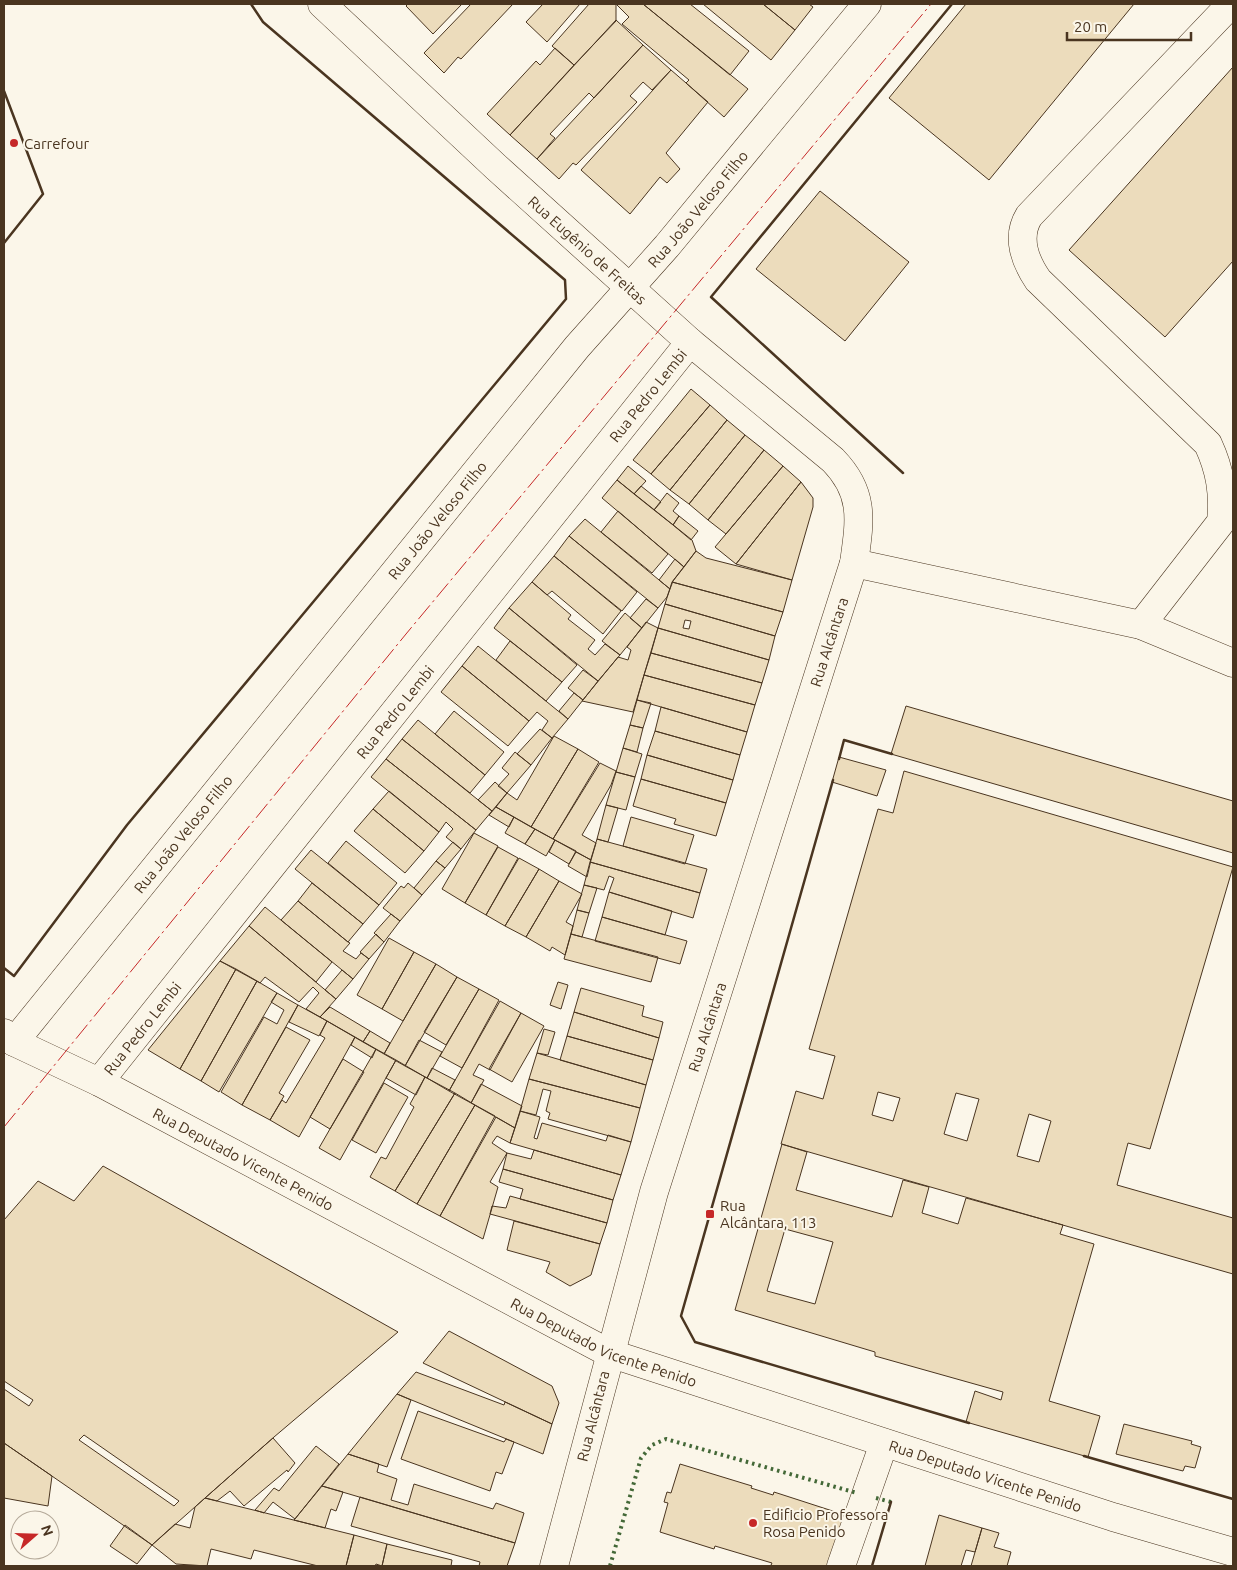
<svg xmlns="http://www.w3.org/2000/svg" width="1237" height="1570" font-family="Ubuntu,sans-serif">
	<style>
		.building { fill: #ecdcbc; stroke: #4a3520; fill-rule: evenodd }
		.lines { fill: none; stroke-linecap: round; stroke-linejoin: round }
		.minor-casing { stroke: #4a3520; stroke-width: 29 }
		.minor { stroke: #fbf6e9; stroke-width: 28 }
		.hedge { stroke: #436837; stroke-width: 4; stroke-dasharray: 2.5 4; stroke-linecap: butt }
		.wall { stroke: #4a3520; stroke-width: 2.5 }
		.power { stroke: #c62828; stroke-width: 1; stroke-dasharray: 18 4 2.5 4; stroke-linecap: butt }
		.poi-dot { fill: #c62828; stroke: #fbf6e9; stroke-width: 2 }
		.labels { text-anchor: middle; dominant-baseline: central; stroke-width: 4; stroke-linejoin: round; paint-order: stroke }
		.poi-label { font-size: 15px; fill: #4a3520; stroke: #fbf6e9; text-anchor: start }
		.street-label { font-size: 15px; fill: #4a3520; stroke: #fbf6e9 }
	</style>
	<rect width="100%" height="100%" fill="#fbf6e9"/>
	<!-- building -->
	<path class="building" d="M408,4H462L433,34L406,6Z
		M471,4H513L461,59L458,57L444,73L424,53Z
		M543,4H580L547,42L526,22Z
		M589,4H616V21L574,65L552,46Z
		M616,4H643L748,89L724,117L686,83L689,80L622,24L629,17Z
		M643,4H690L749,51L730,75Z
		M703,4H763L795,30L771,60Z
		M763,4H809L813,7L795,30Z
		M966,4H1134L989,180L889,98Z
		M616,20L643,45L594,98L589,93L550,134L555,138L537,159L510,135Z
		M643,45L671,70L652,90L643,82L630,96L637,102L576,165L573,163L559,179L537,159Z
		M555,48L574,65L510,135L487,114L536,61L540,65Z
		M1233,67V261L1165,337L1069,250Z
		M671,70L708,102L666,153L680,169L667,183L660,177L630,214L581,170Z
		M820,191L909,262L845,341L756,269Z
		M691,389L710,405L651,474L633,460Z
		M710,405L727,420L670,490L651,474Z
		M727,420L745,435L689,504L670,490Z
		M745,435L764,450L708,520L689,504Z
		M764,450L783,466L726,534L708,520Z
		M628,466L646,481L634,494L617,480Z
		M783,466L801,482L736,564L715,547Z
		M617,480L692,540L696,551L684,567L602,498Z
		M801,482L813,498V507L792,580L736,564Z
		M641,486L661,502L654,510L634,494Z
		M667,493L679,503L673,511L679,516L673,525L654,510Z
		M618,511L668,554L652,573L601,532Z
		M679,516L698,531L691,540L673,525Z
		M585,519L670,589L667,597L658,608L569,536Z
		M569,536L637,592L622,611L554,556Z
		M696,551L706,558L792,580L783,612L672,582Z
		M554,556L621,611L603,634L552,591L547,595L532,582Z
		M675,559L684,567L673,581L670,589L659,580Z
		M532,582L571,615L568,619L595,640L588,649L595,655L605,644L620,655L598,681L509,608Z
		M672,582L783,612L775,636L665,604Z
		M646,599L658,608L642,628L630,618Z
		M665,604L775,636L769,660L658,628ZM685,620L691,621L689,629L683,628Z
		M509,608L577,665L562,682L494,628Z
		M625,613L642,628L620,655L602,641Z
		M646,622L658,628L633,712L582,701L618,657L628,660L631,650L627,647Z
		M658,628L769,660L762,683L651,653Z
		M510,641L562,682L546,701L496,660Z
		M478,646L568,719L552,738L542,730L548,721L537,712L529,721L462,666Z
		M651,653L762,683L755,705L644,675Z
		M462,666L529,721L508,746L441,692Z
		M583,670L598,681L583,700L568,688Z
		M644,675L755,705L747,732L637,700Z
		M574,693L583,700L568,719L559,711Z
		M637,700L651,703L643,728L630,725Z
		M906,706L1233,801V853L891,754Z
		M661,707L747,732L740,755L655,731Z
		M454,711L504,752L485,775L435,734Z
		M418,720L485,775L470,793L402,739Z
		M630,725L643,728L637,752L623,748Z
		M540,729L552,738L531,765L517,754Z
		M655,731L740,755L733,780L647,755Z
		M554,736L578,749L531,827L496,807L507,793L517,800Z
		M402,739L492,811L476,830L386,759Z
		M623,748L642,754L635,777L616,772Z
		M578,749L599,762L553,839L531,827Z
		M515,752L531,765L507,793L498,786L509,774L502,768Z
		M647,755L733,780L726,803L641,779Z
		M839,757L886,770L877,796L832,782Z
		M386,759L476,830L461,849L446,837L453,829L446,822L439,832L371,777Z
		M600,763L616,771L611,785L582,835L596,843L591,860L553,839Z
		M904,771L1233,867L1150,1149L1128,1143L1117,1185L1233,1218V1274L781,1144L796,1091L823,1099L835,1056L809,1049L878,809L893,813ZM878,1092L900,1098L893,1121L872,1115ZM956,1093L979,1099L967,1141L944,1134ZM1029,1114L1051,1121L1039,1162L1017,1156Z
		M616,772L635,777L626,810L606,805Z
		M641,779L726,803L716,836L674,824L676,819L633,806Z
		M495,782L507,793L492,811L478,800Z
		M389,791L439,832L424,851L373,809Z
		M606,805L618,808L608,842L597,839Z
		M496,807L514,817L509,827L489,815Z
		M373,809L424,851L405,873L354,831Z
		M514,817L535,829L525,844L505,833Z
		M631,817L694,835L685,864L623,846Z
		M535,829L555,840L546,856L525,844Z
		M474,833L498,846L465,903L442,889Z
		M597,839L707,869L700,893L590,862Z
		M555,840L576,851L569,864L549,852Z
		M346,841L397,883L379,905L328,863Z
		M453,842L461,849L445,868L436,861Z
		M498,847L518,858L486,915L465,903Z
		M311,850L379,905L363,924L295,869Z
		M576,852L591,860L587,877L568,866Z
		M519,858L539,869L505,926L486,915Z
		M436,861L445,868L422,895L414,888Z
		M590,862L700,893L693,918L609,892L614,878L609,876L604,890L584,885Z
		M539,869L559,881L526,937L505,926Z
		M559,881L582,894L566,922L573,926L565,955L552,947L550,951L526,937Z
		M312,883L363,924L348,942L298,901Z
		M408,883L422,895L400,921L383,908L401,886L404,888Z
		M584,885L597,888L589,913L577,910Z
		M609,892L672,911L665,935L602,917Z
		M298,901L348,942L350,943L343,951L356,959L361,953L369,959L353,979L281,920Z
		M265,907L332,962L316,982L249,926Z
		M577,910L589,913L582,937L571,934Z
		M391,914L400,921L384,942L374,933Z
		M602,917L687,941L680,964L595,941Z
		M249,926L336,999L320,1017L306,1009L319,993L313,987L299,1002L265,977L260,983L220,961Z
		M376,934L384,942L369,959L360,952Z
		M571,934L658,957L651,982L564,959Z
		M389,938L414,952L382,1009L357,995Z
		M414,952L436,964L403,1021L382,1009Z
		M220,961L236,969L180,1069L148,1050Z
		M436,964L457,977L405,1066L384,1054Z
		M236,969L257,981L201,1081L180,1069Z
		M342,970L353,979L336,999L325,990Z
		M457,977L479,989L446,1045L424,1032Z
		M257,981L277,993L219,1092L201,1081Z
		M558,982L568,985L561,1009L550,1005Z
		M581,988L644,1006L642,1016L663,1022L659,1038L574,1012Z
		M479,989L499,1000L462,1068L440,1056Z
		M277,993L298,1005L242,1105L221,1092L264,1017L277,1024L284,1010L271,1002Z
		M500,1001L521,1013L490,1070L479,1064L473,1075L484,1080L471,1103L449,1091Z
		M298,1005L327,1021L319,1036L289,1022Z
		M330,1007L370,1031L363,1042L320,1017Z
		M574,1012L659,1038L653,1060L567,1036Z
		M521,1013L544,1026L512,1082L489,1069Z
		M327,1021L355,1037L299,1137L270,1120L282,1100L286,1103L325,1038L320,1035Z
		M286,1027L310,1040L279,1093L284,1096L270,1120L242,1105Z
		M544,1029L555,1032L548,1055L537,1053Z
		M370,1031L390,1043L384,1054L363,1042Z
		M567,1036L653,1060L646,1085L560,1060Z
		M355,1037L376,1049L372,1058L351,1045Z
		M419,1040L442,1052L427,1078L405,1066Z
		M376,1049L396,1060L340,1160L319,1148Z
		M537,1053L646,1085L640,1108L529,1079Z
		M343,1059L364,1072L330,1129L310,1117Z
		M396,1060L425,1077L416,1095L386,1078Z
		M432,1068L455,1080L449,1091L427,1078Z
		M425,1077L455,1093L395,1191L370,1177L381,1157L386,1159L414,1107L410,1104Z
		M529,1079L640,1108L631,1142L548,1119L550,1113L546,1111L551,1091L543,1089L536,1115L520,1111Z
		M384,1083L408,1097L376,1153L352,1140Z
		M481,1084L522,1106L515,1128L471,1103Z
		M455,1093L475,1105L417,1204L395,1191Z
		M475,1105L495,1116L440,1216L417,1204Z
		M520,1111L540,1117L534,1138L537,1139L542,1123L606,1141L608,1135L631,1142L621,1175L510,1143Z
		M496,1117L515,1128L510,1143L497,1136L492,1143L507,1153L490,1182L498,1187L483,1239L440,1216Z
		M782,1144L807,1152L796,1190L892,1217L903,1180L929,1187L922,1213L958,1224L966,1198L1063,1225L1060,1234L1094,1244L1049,1401L1100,1416L1088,1457L966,1422L975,1391L1001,1400L1003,1392L875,1356V1352L735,1310ZM785,1229L833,1242L815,1304L767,1291Z
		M534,1150L621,1175L613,1200L503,1169L507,1153L531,1159Z
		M103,1166L398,1332L274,1437L152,1545L4,1443V1389L29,1406L33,1400L4,1381V1220L38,1181L74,1201ZM84,1435L179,1501L174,1506L79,1440Z
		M503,1169L613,1200L607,1223L520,1199L523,1189L499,1182Z
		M510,1196L607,1223L600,1244L490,1214L492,1206L506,1208Z
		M514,1221L600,1244L591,1275L570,1286L546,1272L550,1262L507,1250Z
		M449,1331L552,1386L559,1403L552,1424L423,1363Z
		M416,1372L504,1405L505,1402L552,1424L543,1454L397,1394Z
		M397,1394L411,1400L387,1467L348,1454Z
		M418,1411L504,1442L506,1439L514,1442L502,1474L496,1472L490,1491L401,1459Z
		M1124,1424L1192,1441L1191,1444L1201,1447L1195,1468L1185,1466L1183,1471L1116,1454Z
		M273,1438L295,1463L288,1472L287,1470L244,1506L230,1491L217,1501L205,1498Z
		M4,1443L52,1476L48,1506L4,1498Z
		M316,1446L339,1464L295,1519L273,1502L264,1513L255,1510L274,1488L279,1491Z
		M348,1454L379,1464L377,1472L397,1479L391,1500L408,1505L414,1484L493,1509L496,1503L524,1513L515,1543L322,1486Z
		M680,1464L752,1486L751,1488L773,1495L774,1492L845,1515L829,1566H774L771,1565L772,1563L715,1546L714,1549L660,1532L668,1503L664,1502L667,1492L671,1493Z
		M322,1486L343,1492L336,1511L331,1509L325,1528L294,1520Z
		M360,1497L515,1543L507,1566H479L480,1562L351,1526Z
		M205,1498L354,1535L346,1566H318L254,1550L251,1559L211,1549L207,1566L176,1564L152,1545L175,1524L190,1528L195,1507Z
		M939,1515L982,1528L975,1552L966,1550L961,1566H925Z
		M125,1525L152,1545L137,1564L110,1546Z
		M982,1528L999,1533L994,1547L1011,1552L1007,1566H971Z
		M354,1535L387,1544L382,1566L376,1564L375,1566H346Z
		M387,1544L452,1560L451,1566H382Z"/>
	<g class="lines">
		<defs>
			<g id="minor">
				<path id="s1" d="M322,4L496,167L690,342L833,460C865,493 860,520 854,563L654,1192L554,1566"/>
				<path d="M854,563L1141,625L1233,663"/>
				<path d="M1141,625L1221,522C1224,493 1220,470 1208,444L1038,280C1025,261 1016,237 1029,216L1231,4"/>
				<path id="s2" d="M4,1033L14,1042L99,1082L609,1353L1113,1517L1233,1552"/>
				<path id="s3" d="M14,1042L577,347L667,246L867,4"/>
				<path id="s4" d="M99,1082L690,342"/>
				<path d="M841,1566L884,1443"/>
			</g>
		</defs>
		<!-- minor casing -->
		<use href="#minor" class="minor-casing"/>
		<!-- minor -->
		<use href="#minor" class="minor"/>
		<!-- hedge -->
		<path class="hedge" d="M876,1498L891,1502
			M610,1566L641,1458L652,1445L666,1439L857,1493"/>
		<!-- wall -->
		<path class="wall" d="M4,91L43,194L4,243
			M903,473L711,297L952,4
			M839,759L844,740L892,754
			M833,780L681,1316L695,1342L969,1423
			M4,968L14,976L127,825L566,299L565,280L263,22L251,4
			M1084,1456L1233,1499
			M872,1566L891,1502"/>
		<!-- power -->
		<path class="power" d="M4,1127L406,634L931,4"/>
	</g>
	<!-- markers -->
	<g class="poi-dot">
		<circle cx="14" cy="143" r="5"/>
		<rect x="705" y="1209" width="10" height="10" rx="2.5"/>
		<circle cx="753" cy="1523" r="5"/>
	</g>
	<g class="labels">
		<!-- poi labels -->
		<g class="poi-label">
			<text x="24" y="143">Carrefour</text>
			<text x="720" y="1205">Rua<tspan x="720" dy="17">Alcântara, 113</tspan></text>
			<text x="763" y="1514">Edificio Professora<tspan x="763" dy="17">Rosa Penido</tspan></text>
		</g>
		<!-- street labels -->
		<g class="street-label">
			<text stroke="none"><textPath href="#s3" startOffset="1078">Rua João Veloso Filho</textPath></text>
			<text stroke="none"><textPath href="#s1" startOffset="362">Rua Eugênio de Freitas</textPath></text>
			<text stroke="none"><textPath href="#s4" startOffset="879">Rua Pedro Lembi</textPath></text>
			<text stroke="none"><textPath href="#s3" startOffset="672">Rua João Veloso Filho</textPath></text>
			<text transform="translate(829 642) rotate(-72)">Rua Alcântara</text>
			<text stroke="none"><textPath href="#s4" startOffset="474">Rua Pedro Lembi</textPath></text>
			<text stroke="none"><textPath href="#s3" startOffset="268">Rua João Veloso Filho</textPath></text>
			<text transform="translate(707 1027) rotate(-72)">Rua Alcântara</text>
			<text stroke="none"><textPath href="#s4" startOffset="69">Rua Pedro Lembi</textPath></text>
			<text stroke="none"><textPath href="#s2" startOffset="271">Rua Deputado Vicente Penido</textPath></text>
			<text stroke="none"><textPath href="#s2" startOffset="676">Rua Deputado Vicente Penido</textPath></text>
			<text transform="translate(593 1416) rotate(-76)">Rua Alcântara</text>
			<text stroke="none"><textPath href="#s2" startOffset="1081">Rua Deputado Vicente Penido</textPath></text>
		</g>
	</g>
	<!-- border -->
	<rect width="1237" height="1570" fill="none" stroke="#4a3520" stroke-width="10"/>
	<!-- north arrow -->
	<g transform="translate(35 1535) rotate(70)"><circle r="24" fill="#fbf6e9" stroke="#b4a999"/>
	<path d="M0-4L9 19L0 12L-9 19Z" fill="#c62828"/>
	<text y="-8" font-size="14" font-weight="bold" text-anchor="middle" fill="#4a3520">N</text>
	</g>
	<!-- scale -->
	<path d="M1067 32v8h124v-8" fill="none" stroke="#4a3520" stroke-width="2.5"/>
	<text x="1074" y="32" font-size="15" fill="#4a3520" stroke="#fbf6e9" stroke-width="4" paint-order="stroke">20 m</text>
</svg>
